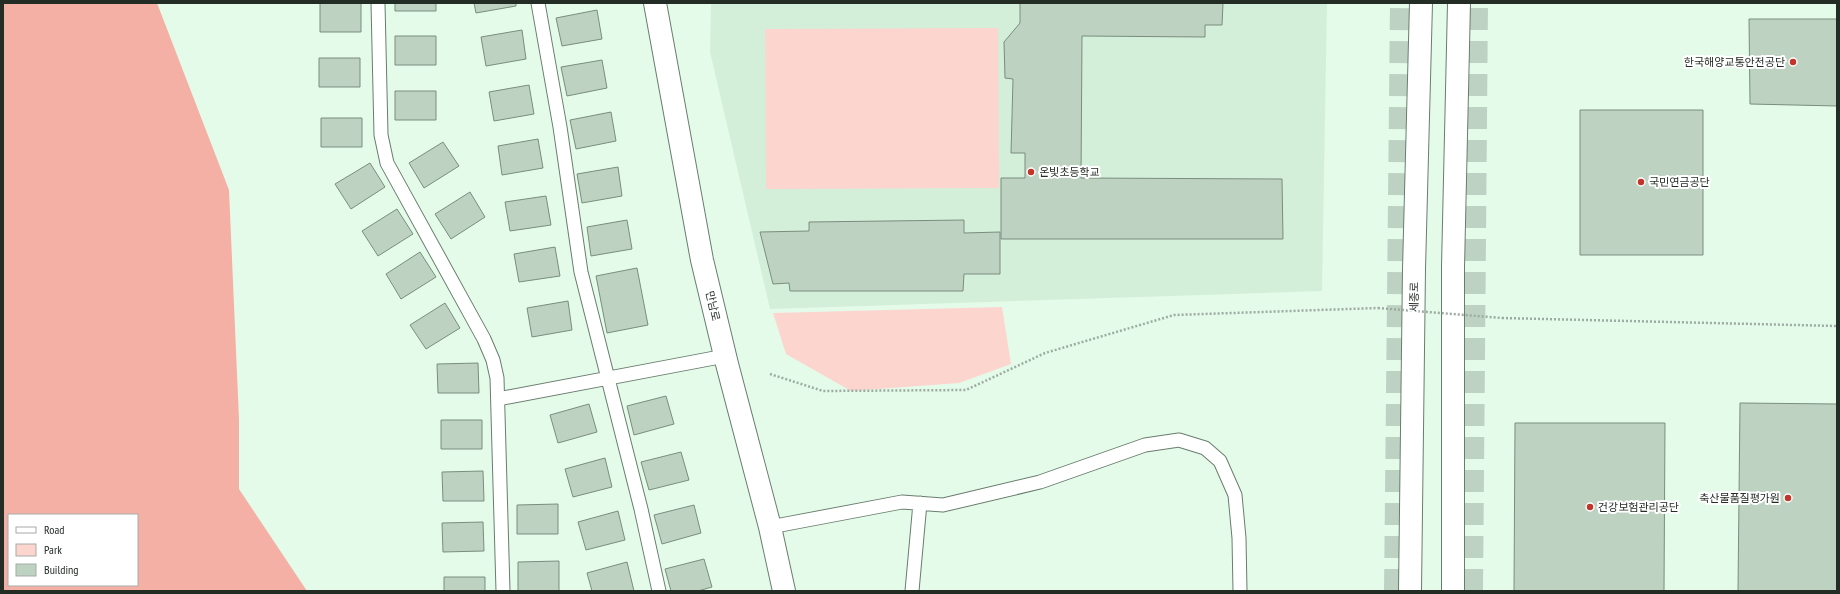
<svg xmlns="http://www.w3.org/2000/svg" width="1840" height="594" font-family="'PT Sans Narrow','Noto Sans KR',sans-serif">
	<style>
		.built { fill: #d3efd9 }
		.green { fill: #fcd5cf }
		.forest { fill: #f5b0a5; fill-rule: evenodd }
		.building { fill: #bdd2c1; stroke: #7a8d7e }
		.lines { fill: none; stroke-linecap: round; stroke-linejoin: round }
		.highway-tunnel { stroke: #bed2c3; stroke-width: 22; stroke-dasharray: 22 11; stroke-linecap: butt }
		.lane-casing { stroke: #697d6e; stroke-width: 15 }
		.secondary-casing { stroke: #697d6e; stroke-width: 24 }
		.primary-casing { stroke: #697d6e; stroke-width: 24 }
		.path { stroke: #9caca0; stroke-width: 2.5; stroke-dasharray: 2 2; stroke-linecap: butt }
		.lane { stroke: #fff; stroke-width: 13 }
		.secondary { stroke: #fff; stroke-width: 22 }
		.primary { stroke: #fff; stroke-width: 22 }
		.path-bridge { stroke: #9caca0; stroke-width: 2.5; stroke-dasharray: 2 2; stroke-linecap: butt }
		.poi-dot { fill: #c2352b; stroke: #fff; stroke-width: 1.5 }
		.labels { text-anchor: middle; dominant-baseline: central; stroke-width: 4; stroke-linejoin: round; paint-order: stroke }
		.poi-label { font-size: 11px; fill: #242c26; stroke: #fff; text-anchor: start }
		.street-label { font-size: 11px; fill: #242c26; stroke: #fff }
	</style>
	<rect width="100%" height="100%" fill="#e5fbea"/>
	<!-- built -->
	<path class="built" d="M711,3H1327L1322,291L770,309L710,52Z"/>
	<!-- green -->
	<path class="green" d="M998,28L999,188L766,189L765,29Z
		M1002,307L1011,364L959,383L851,391L786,354L773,313Z"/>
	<!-- forest -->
	<path class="forest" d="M3,3H157L229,190L239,419V489L307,591H3ZM9,515H137V585H9Z"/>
	<!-- building -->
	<path class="building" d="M320,3H361V32H320Z
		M395,3H436V11H395Z
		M474,3H516V6L476,13Z
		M1020,3H1223L1222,25H1205V37L1082,36L1081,178L1282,179L1283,239H1001V178H1025V153H1011L1013,79L1005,78L1004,42L1020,23Z
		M597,10L602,39L562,46L556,18Z
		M1749,19H1837V106L1750,104Z
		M522,30L526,59L486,66L481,37Z
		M395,36H436V65H395Z
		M319,58H360V87H319Z
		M602,60L607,88L567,96L561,67Z
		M529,85L534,114L494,121L489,92Z
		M395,91H436V120H395Z
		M1580,110H1703V255H1580Z
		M611,112L616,141L576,149L570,120Z
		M321,118H362V147H321Z
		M538,139L543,168L502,175L498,146Z
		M443,142L459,166L424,188L409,163Z
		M370,163L385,187L351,209L335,184Z
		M618,167L622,196L582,203L577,174Z
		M470,192L485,217L451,239L435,214Z
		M546,196L551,225L510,231L505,202Z
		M397,209L413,234L378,256L362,231Z
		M627,220L632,249L591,256L587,227Z
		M964,220V233L1000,232V274H964L963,291H790L789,283L773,284L760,232L809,231V222Z
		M555,247L560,276L519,282L514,254Z
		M420,252L436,277L401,299L386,274Z
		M637,268L648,325L607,333L596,276Z
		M568,301L572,330L532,337L527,308Z
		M445,303L460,328L426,349L410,325Z
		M478,363L479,393H438L437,364Z
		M666,396L674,424L634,435L627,406Z
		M1740,403L1837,404V591H1738Z
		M589,404L597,432L558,443L550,415Z
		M441,420H482V449H441Z
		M1515,423H1665L1664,591H1514Z
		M681,452L689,480L649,490L641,462Z
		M605,458L612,487L573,497L565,469Z
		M483,471L484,501H443L442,472Z
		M558,504V534H517V505Z
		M694,505L701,533L662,544L654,515Z
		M618,511L625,540L586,550L578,522Z
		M483,522L484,551L443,552L442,523Z
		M704,559L712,587L698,591H671L665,569Z
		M559,561V591H518V562Z
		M627,562L634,591H592L587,573Z
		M444,577H485V591H444Z"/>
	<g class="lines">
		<!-- highway-tunnel -->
		<path class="highway-tunnel" d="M1395,591L1401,3
			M1472,591L1477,3"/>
		<defs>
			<path id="lane" d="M378,3L381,135L387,163L484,339L493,360L497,378L503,591
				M538,3L560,127L581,272L641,509L659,591
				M498,399L725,356
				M770,527L902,502L943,505L1040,482L1145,445L1179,440L1205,448L1220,461L1235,495L1239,538L1240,591
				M912,591L920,503"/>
			<path id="secondary" d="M655,3L702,260L727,364L770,527L784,591"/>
			<path id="primary" d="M1410,591L1414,269L1421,3
				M1453,591V267L1459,3"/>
		</defs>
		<!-- lane casing -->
		<use href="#lane" class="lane-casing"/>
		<!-- secondary casing -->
		<use href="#secondary" class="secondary-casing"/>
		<!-- primary casing -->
		<use href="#primary" class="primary-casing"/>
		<!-- path -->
		<path class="path" d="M1502,318L1837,326
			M770,374L823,391L966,390L1045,353L1174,315L1378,308"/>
		<!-- lane -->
		<use href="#lane" class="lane"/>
		<!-- secondary -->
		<use href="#secondary" class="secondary"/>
		<!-- primary -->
		<use href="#primary" class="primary"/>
		<!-- path-bridge -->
		<path class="path-bridge" d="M1378,308L1502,318"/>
	</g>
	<!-- markers -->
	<g class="poi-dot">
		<circle cx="1793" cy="62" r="4"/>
		<circle cx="1031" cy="172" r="4"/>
		<circle cx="1641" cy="182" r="4"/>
		<circle cx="1788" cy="498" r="4"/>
		<circle cx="1590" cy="507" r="4"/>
	</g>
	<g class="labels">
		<!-- poi labels -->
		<g class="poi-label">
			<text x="1785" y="62" text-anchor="end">한국해양교통안전공단</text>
			<text x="1039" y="172">온빛초등학교</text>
			<text x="1649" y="182">국민연금공단</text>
			<text x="1780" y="498" text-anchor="end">축산물품질평가원</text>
			<text x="1598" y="507">건강보험관리공단</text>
		</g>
		<!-- street labels -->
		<g class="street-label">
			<text transform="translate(1414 297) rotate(-89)">세종로</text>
			<text transform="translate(713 306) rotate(77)">만남로</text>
		</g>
	</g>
	<!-- border -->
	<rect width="1840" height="594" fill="none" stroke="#242c26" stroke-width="8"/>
	<!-- legend -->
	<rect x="8" y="514" width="130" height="72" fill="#ffffff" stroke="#a7aba8"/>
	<rect x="16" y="527" width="20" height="6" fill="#ffffff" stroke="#a7aba8"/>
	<text x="44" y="534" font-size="12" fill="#242c26">Road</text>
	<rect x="16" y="544" width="20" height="12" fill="#fcd5cf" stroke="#a7aba8"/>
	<text x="44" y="554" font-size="12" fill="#242c26">Park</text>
	<rect x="16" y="564" width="20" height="12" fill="#bdd2c1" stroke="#a7aba8"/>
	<text x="44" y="574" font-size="12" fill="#242c26">Building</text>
</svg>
